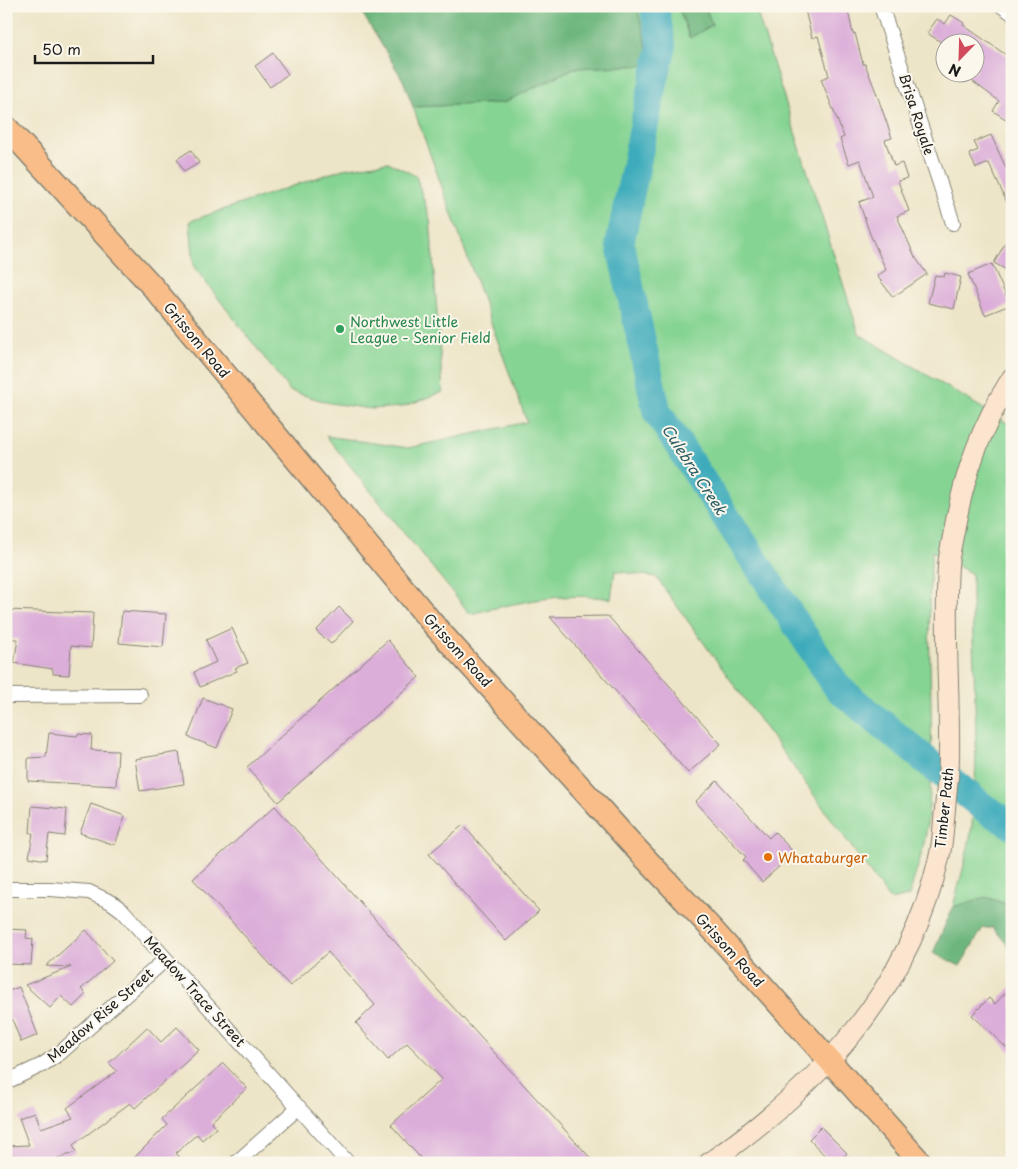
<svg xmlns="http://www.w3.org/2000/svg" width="1018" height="1169" font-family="'Playpen Sans',sans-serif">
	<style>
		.green { fill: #86d493; stroke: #517858 }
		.forest { fill: #6cb67d; stroke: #44694c }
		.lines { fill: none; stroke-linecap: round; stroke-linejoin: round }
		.river { stroke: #3dabbb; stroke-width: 29 }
		.building { fill: #dbadd9 }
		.street-casing { stroke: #848072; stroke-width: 16 }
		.secondary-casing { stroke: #848072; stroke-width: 22 }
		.primary-casing { stroke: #848072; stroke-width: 25 }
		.street { stroke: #fff; stroke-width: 14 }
		.secondary { stroke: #fce5cf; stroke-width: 20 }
		.primary { stroke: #f8bd88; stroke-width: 22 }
		.leisure-dot { fill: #2e9e5b; stroke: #fbf7ec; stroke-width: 2 }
		.food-dot { fill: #e8710a; stroke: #fbf7ec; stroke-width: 2 }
		.labels { text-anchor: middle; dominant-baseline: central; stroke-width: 4; stroke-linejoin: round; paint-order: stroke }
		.street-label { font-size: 14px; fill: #1c1c1c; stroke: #fbf7ec }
		.leisure-label { font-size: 14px; fill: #27864d; stroke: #fbf7ec; text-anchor: start }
		.food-label { font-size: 14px; fill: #c56008; stroke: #fbf7ec; text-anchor: start }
		.water-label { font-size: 15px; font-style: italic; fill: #2b5c64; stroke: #fbf7ec }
	</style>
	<rect width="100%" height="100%" fill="#fbf7ec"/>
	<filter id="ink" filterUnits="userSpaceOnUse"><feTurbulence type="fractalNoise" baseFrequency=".02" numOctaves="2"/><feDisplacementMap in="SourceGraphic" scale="10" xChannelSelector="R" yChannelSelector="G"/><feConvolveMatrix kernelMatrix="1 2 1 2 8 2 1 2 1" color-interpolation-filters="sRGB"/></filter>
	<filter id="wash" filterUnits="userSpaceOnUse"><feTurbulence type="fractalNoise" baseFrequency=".0096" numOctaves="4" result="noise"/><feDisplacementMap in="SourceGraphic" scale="20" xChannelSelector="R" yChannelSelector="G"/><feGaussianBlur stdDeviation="1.12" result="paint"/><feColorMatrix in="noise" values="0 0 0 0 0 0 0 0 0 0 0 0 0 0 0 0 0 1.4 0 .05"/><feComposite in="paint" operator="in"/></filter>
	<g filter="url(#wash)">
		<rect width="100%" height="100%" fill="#ede5c7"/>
		<!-- green -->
		<path class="green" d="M637,6H678L689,37L712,25L705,6H755L859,334L1012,426V906L986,897L953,907C960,880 968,853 972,825C981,742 971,657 972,574L932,551C924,643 938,735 927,826C924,850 915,874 909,896L890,900L656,577L615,571L611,599C564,591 516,603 470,614L326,436L408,448L527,422L413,107L503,103L574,68L651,65Z
			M388,162L416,176L430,219L443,392L402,407L371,409L330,403L290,391L194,267L190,221L343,169Z"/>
		<!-- forest -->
		<path class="forest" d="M358,6H637L651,65L574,68L503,103L413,107L403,80Z
			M678,6H705L712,25L690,38Z
			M986,897L1012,906V950L993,928H983L960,966L933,953L953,907Z"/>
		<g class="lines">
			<!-- river -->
			<path class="river" d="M654,6L662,47L649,102L620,243L657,412L838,688L984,808L1012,825"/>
		</g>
		<g id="blocks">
			<!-- building -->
			<path class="building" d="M804,6H847L853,34L855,33L863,64H865L876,92L892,138L885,140L894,166L902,163L907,178L898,181L909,211L897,216L915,257L927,274L893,297L877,276L886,270L870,234L859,202L873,197L860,160L849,164L840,139L844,137L821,79L829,76L818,36L812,38Z
				M951,15L964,23L963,25L1012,59V123L993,111L999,101L960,72H976V42H941L927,33L937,19L945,24Z
				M273,53L288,74L270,87L255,66Z
				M991,135L1006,168L1012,166V214L989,163L976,168L969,154L978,150L974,142Z
				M191,150L199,163L184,172L177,159Z
				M1012,231V273L994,263Z
				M992,264L1010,305L985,315L968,274Z
				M945,273L961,277L954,309L928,303L935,275L944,277Z
				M339,607L353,621L331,644L316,631Z
				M7,610L93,613L91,648L71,646L69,675L53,674V669L14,663L18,639H6Z
				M122,611L166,614L163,647L119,643Z
				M608,616L721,744L688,773L550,617Z
				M232,628L248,663L235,668L237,671L200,687L194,672L216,662L206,640Z
				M388,640L419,677L278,802L247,767Z
				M203,698L232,709L217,748L188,737Z
				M49,733L77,736L78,734L92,735L91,750L118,751L116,786L28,781V758L46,757Z
				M179,752L184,784L140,791L135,759Z
				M717,781L769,838L775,832L794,853L762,882L743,860L746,857L695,802Z
				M91,804L125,816L115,845L80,833Z
				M32,806L67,809L65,836L49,834L46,860L29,857L33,833H30Z
				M275,806L451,1005L595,1163H425L391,1125L442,1079L407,1043L388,1060L356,1023L375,1005L328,952L290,986L193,879Z
				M463,825L539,911L506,941L429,854Z
				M6,929L27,930L26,938L33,939L31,965L6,964Z
				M86,930L113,961L81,989L86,994L73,1007L61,996L50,1008L25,985L71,967L46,966Z
				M1012,986V1053L972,1015L989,998L995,1004Z
				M19,987L38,1035L21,1042L12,1019L6,1021V992Z
				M147,1027L161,1042L177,1027L199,1050L135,1108L130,1103L73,1145L76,1152L46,1163H6V1146L29,1145L19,1118L35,1112L41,1128L73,1117L67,1108L117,1071L109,1063Z
				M223,1063L247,1088L211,1122L216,1128L202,1140L197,1134L176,1153L185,1163H129L167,1125L162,1119Z
				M821,1127L847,1153L837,1163H832L809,1139Z"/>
		</g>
	</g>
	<g filter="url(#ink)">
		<use href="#blocks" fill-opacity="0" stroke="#848072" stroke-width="1"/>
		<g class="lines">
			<defs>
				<path id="street" d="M881,6L953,223
					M1002,6L1012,13
					M6,696L140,695
					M6,889H50L89,892L111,902L123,911L348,1163
					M6,1082L42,1065L60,1053L166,959
					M236,1163L299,1107"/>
				<path id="secondary" d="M709,1163C819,1085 908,993 939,858C943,843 943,826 945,810C946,792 949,774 949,757C950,693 944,629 948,566C949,554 952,542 954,531C964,475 981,426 1012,378"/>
				<path id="primary" d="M6,127L153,287L433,624L629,841L711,928L921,1163"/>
			</defs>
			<!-- street casing -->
			<use href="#street" class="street-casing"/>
			<!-- secondary casing -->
			<use href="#secondary" class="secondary-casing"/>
			<!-- primary casing -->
			<use href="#primary" class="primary-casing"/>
			<!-- street -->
			<use href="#street" class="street"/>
			<!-- secondary -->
			<use href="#secondary" class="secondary"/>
			<!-- primary -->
			<use href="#primary" class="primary"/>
		</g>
	</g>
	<!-- markers -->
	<circle class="leisure-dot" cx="340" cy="329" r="5"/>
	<circle class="food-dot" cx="768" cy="857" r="5"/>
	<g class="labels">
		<!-- street labels -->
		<g class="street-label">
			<text transform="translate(917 114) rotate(72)">Brisa Royale</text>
			<text transform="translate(197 340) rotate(50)">Grissom Road</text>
			<text transform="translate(458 650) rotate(48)">Grissom Road</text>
			<text transform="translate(944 808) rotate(-84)">Timber Path</text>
			<text transform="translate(730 950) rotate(48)">Grissom Road</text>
			<text transform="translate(195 991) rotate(48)">Meadow Trace Street</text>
			<text transform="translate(100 1015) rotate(-41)">Meadow Rise Street</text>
		</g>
		<!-- leisure labels -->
		<g class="leisure-label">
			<text x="350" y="321">Northwest Little<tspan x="350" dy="16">League - Senior Field</tspan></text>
		</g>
		<!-- food labels -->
		<g class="food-label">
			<text x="778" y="857">Whataburger</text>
		</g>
		<!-- water labels -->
		<g class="water-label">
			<text transform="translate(695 469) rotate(57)">Culebra Creek</text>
		</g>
	</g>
	<!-- margin -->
	<rect width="1018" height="1169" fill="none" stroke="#fbf7ec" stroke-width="25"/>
	<!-- north arrow -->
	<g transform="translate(960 58) rotate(203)"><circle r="24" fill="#fbf7ec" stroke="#a29f99"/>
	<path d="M0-4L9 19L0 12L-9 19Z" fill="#d1495b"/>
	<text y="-8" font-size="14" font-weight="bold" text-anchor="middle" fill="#1c1c1c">N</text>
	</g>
	<!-- scale -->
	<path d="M35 55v8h118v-8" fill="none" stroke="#1c1c1c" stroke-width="2.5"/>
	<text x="42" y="55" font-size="15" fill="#1c1c1c" stroke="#fbf7ec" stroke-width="4" paint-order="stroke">50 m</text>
</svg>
